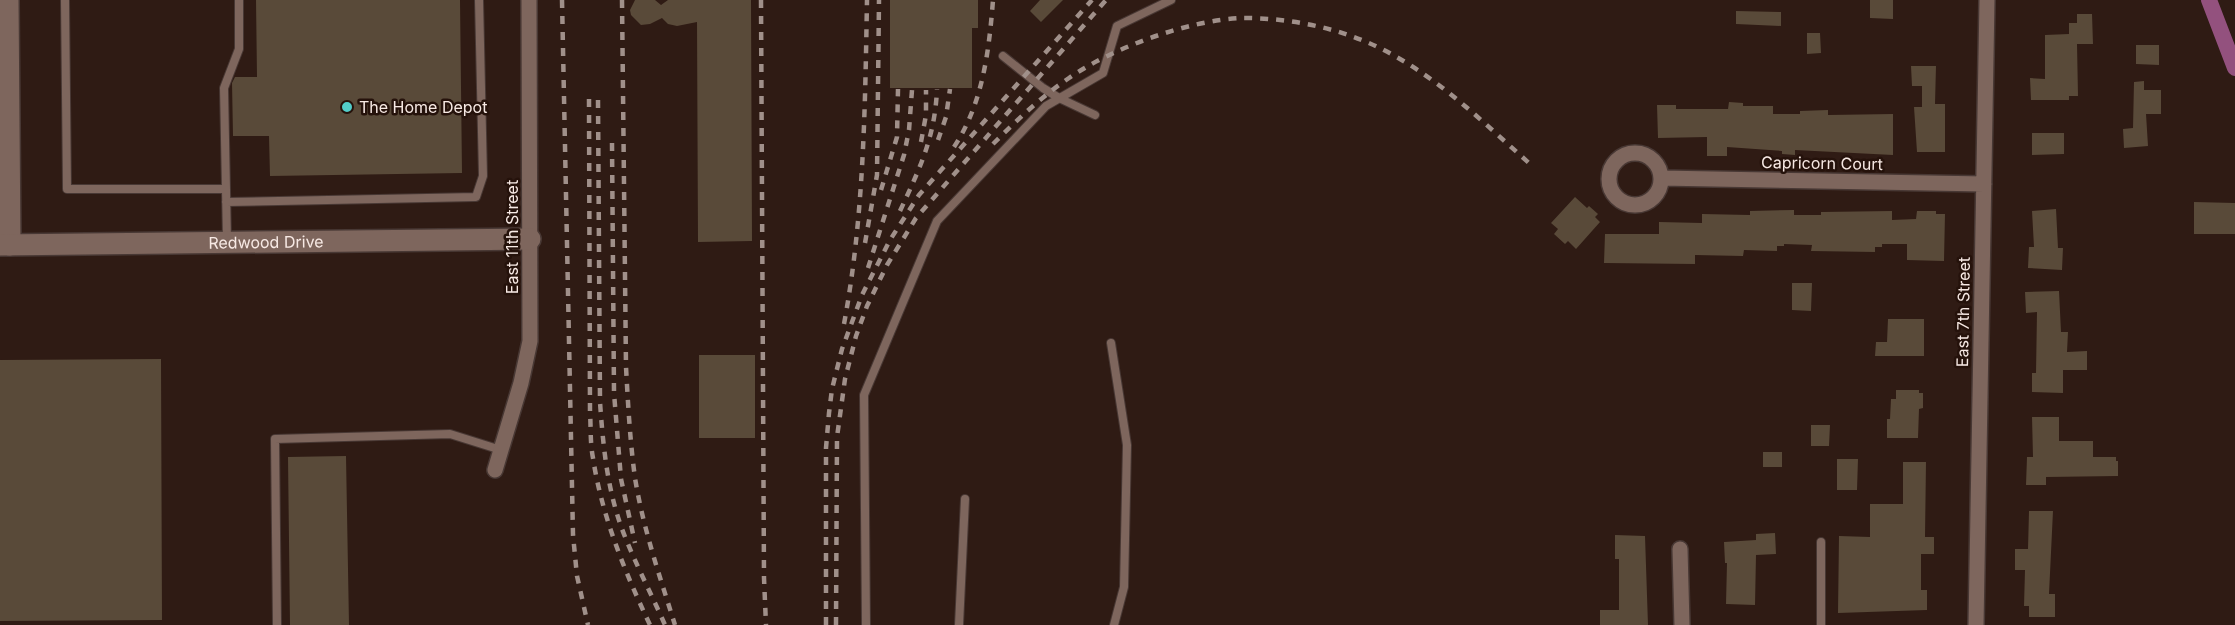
<svg xmlns="http://www.w3.org/2000/svg" width="2235" height="625" font-family="Inter,sans-serif">
	<style>
		.lines { fill: none; stroke-linecap: round; stroke-linejoin: round }
		.canal { stroke: #93517e; stroke-width: 16 }
		.building { fill: #594a39 }
		.lane-casing { stroke: #483834; stroke-width: 10 }
		.street-casing { stroke: #483834; stroke-width: 18 }
		.secondary-casing { stroke: #483834; stroke-width: 24 }
		.lane { stroke: #7e665d; stroke-width: 8 }
		.street { stroke: #7e665d; stroke-width: 15 }
		.secondary { stroke: #7e665d; stroke-width: 21 }
		.rail { stroke: #a0908a; stroke-width: 4.5; stroke-dasharray: 8 8; stroke-linecap: butt }
		.poi-dot { fill: #53cdc9; stroke: #25120b; stroke-width: 2 }
		.labels { text-anchor: middle; dominant-baseline: central; stroke-width: 5; stroke-linejoin: round; paint-order: stroke }
		.poi-label { font-size: 16px; fill: #f7e9e4; stroke: #25120b; text-anchor: start }
		.street-label { font-size: 16px; fill: #f7e9e4; stroke: #25120b }
	</style>
	<rect width="100%" height="100%" fill="#2f1b14"/>
	<g class="lines">
		<!-- canal -->
		<path class="canal" d="M2209,0L2235,68"/>
	</g>
	<!-- building -->
	<path class="building" d="M256,0H460L462,173L270,176L269,136H233L232,83L235,77H257Z
		M635,0H655L661,5L668,0H751L752,241L698,242L697,22L677,26L668,24L662,18L650,24L641,25L631,15L630,10Z
		M890,0H978V28H972V88H890Z
		M1040,0H1063L1041,22L1030,11Z
		M1870,0H1893V19L1870,18Z
		M1736,11L1781,12V26L1736,24Z
		M2077,14H2092L2093,44H2077L2078,96H2069V100H2031L2030,78L2045,79V35L2069,34V23H2077Z
		M1807,33H1820L1821,53L1807,54Z
		M2136,45H2159V65L2136,64Z
		M1911,66H1936L1935,104H1945V152H1917L1914,107H1922V86H1912Z
		M2144,81V90H2161V114H2146L2148,146L2124,148L2123,129L2133,128L2134,82Z
		M1729,102L1743,103V106H1773V114H1800V111L1828,110V115L1893,114V155L1795,150V155L1782,154V151L1727,147V156H1707V137L1658,138L1657,105H1676V109H1728Z
		M2032,133H2064V154L2032,155Z
		M1575,197L1587,208L1589,206L1598,214L1595,217L1600,222L1576,249L1568,241L1565,244L1554,234L1558,229L1551,223Z
		M2194,202L2235,203V234H2194Z
		M2056,209L2058,248H2063L2062,270L2028,268L2029,247H2034L2032,211Z
		M1794,210V215H1821V212L1892,211V220L1916,219L1917,211H1936V214H1945L1944,261L1907,260V244H1882V247H1875V252L1811,251L1812,245L1784,244V246H1777V251L1744,250L1743,256L1695,255V264L1604,263L1605,234H1659V222L1702,223V214L1750,215V211Z
		M1792,283H1812L1811,311L1792,310Z
		M2059,291L2061,332H2068L2067,352L2087,351V370H2063V393L2032,392V373H2036L2037,312L2026,313L2025,292Z
		M1888,319H1924V356H1875L1876,342H1887Z
		M699,355H755V438H699Z
		M161,359L162,620L0,621V360Z
		M1896,390H1919V393H1923V408L1919,409L1918,438H1887V419H1890L1891,399H1896Z
		M2032,417H2059V441H2093V457H2116V461H2118V476L2046,477V485H2026L2027,457H2033Z
		M1811,425H1830L1829,446H1811Z
		M1763,452H1782V467H1763Z
		M346,456L349,625H290L288,457Z
		M1837,459H1858L1857,490H1837Z
		M1903,462H1926L1925,537H1934V554H1921V590H1927V610L1838,613L1839,536L1870,537V504H1903Z
		M2029,511H2053L2049,594H2055V617H2029V606H2024L2025,570H2015V549H2028Z
		M1775,533L1776,554L1756,555L1755,605L1726,604L1727,563H1725L1724,542L1756,540V534Z
		M1615,535L1645,536L1648,625H1600V610H1619V559H1615Z"/>
	<g class="lines">
		<defs>
			<path id="lane" d="M65,0L67,189H226
				M1003,56L1043,88L1059,98L1095,115
				M226,202L476,197L483,176L479,0
				M227,241L224,88L239,49V0
				M1111,343L1127,445L1124,587L1114,625
				M277,625L275,439L450,434L501,450
				M866,625L864,395L937,221L1046,106L1103,73L1117,26L1171,0
				M959,625L965,499
				M1821,625V542"/>
			<path id="street" d="M1609 179a26 26 0 1 1 52 0a26 26 0 1 1-52 0Z
				M1661,178L1984,184
				M495,470L521,383L530,341L529,0
				M1680,549L1682,625
				M1976,625L1987,0"/>
			<g id="secondary">
				<path d="M8,0L10,245"/>
				<path id="s1" d="M0,245L530,239"/>
			</g>
		</defs>
		<!-- lane casing -->
		<use href="#lane" class="lane-casing"/>
		<!-- street casing -->
		<use href="#street" class="street-casing"/>
		<!-- secondary casing -->
		<use href="#secondary" class="secondary-casing"/>
		<!-- lane -->
		<use href="#lane" class="lane"/>
		<!-- street -->
		<use href="#street" class="street"/>
		<!-- secondary -->
		<use href="#secondary" class="secondary"/>
		<!-- rail -->
		<path class="rail" d="M562,0L573,535L577,576L588,625
			M622,0L626,367C628,404 630,441 635,478C643,528 660,577 675,625
			M761,0L764,578L766,625
			M589,99L590,412C591,427 590,443 593,458C602,517 625,572 650,625
			M598,100L600,402C603,445 607,488 622,529C634,561 651,593 665,625
			M938,140L946,117L950,89
			M921,142L926,115V90
			M612,143L614,393L621,479L635,543
			M993,144C1017,120 1041,97 1069,78C1112,48 1191,19 1244,18C1295,18 1349,30 1393,55C1444,83 1486,125 1529,163
			M954,147C983,103 989,51 993,0
			M881,190L897,137L898,89
			M900,211C920,168 935,137 937,89
			M865,243L877,175L879,0
			M868,268L904,155L909,130L912,90
			M844,324C864,217 865,109 867,0
			M826,625V448L829,413L832,389L842,349L862,295L890,240L919,195L1092,0
			M836,625L837,437L845,379L856,336L867,306L887,265L916,218L1106,0"/>
	</g>
	<!-- markers -->
	<circle class="poi-dot" cx="347" cy="107" r="6"/>
	<g class="labels">
		<!-- poi labels -->
		<g class="poi-label">
			<text x="359" y="107">The Home Depot</text>
		</g>
		<!-- street labels -->
		<g class="street-label">
			<text transform="translate(1822 163) rotate(1)">Capricorn Court</text>
			<text transform="translate(512 237) rotate(-90)">East 11th Street</text>
			<text stroke="none"><textPath href="#s1" startOffset="266">Redwood Drive</textPath></text>
			<text transform="translate(1963 312) rotate(-89)">East 7th Street</text>
		</g>
	</g>
</svg>
